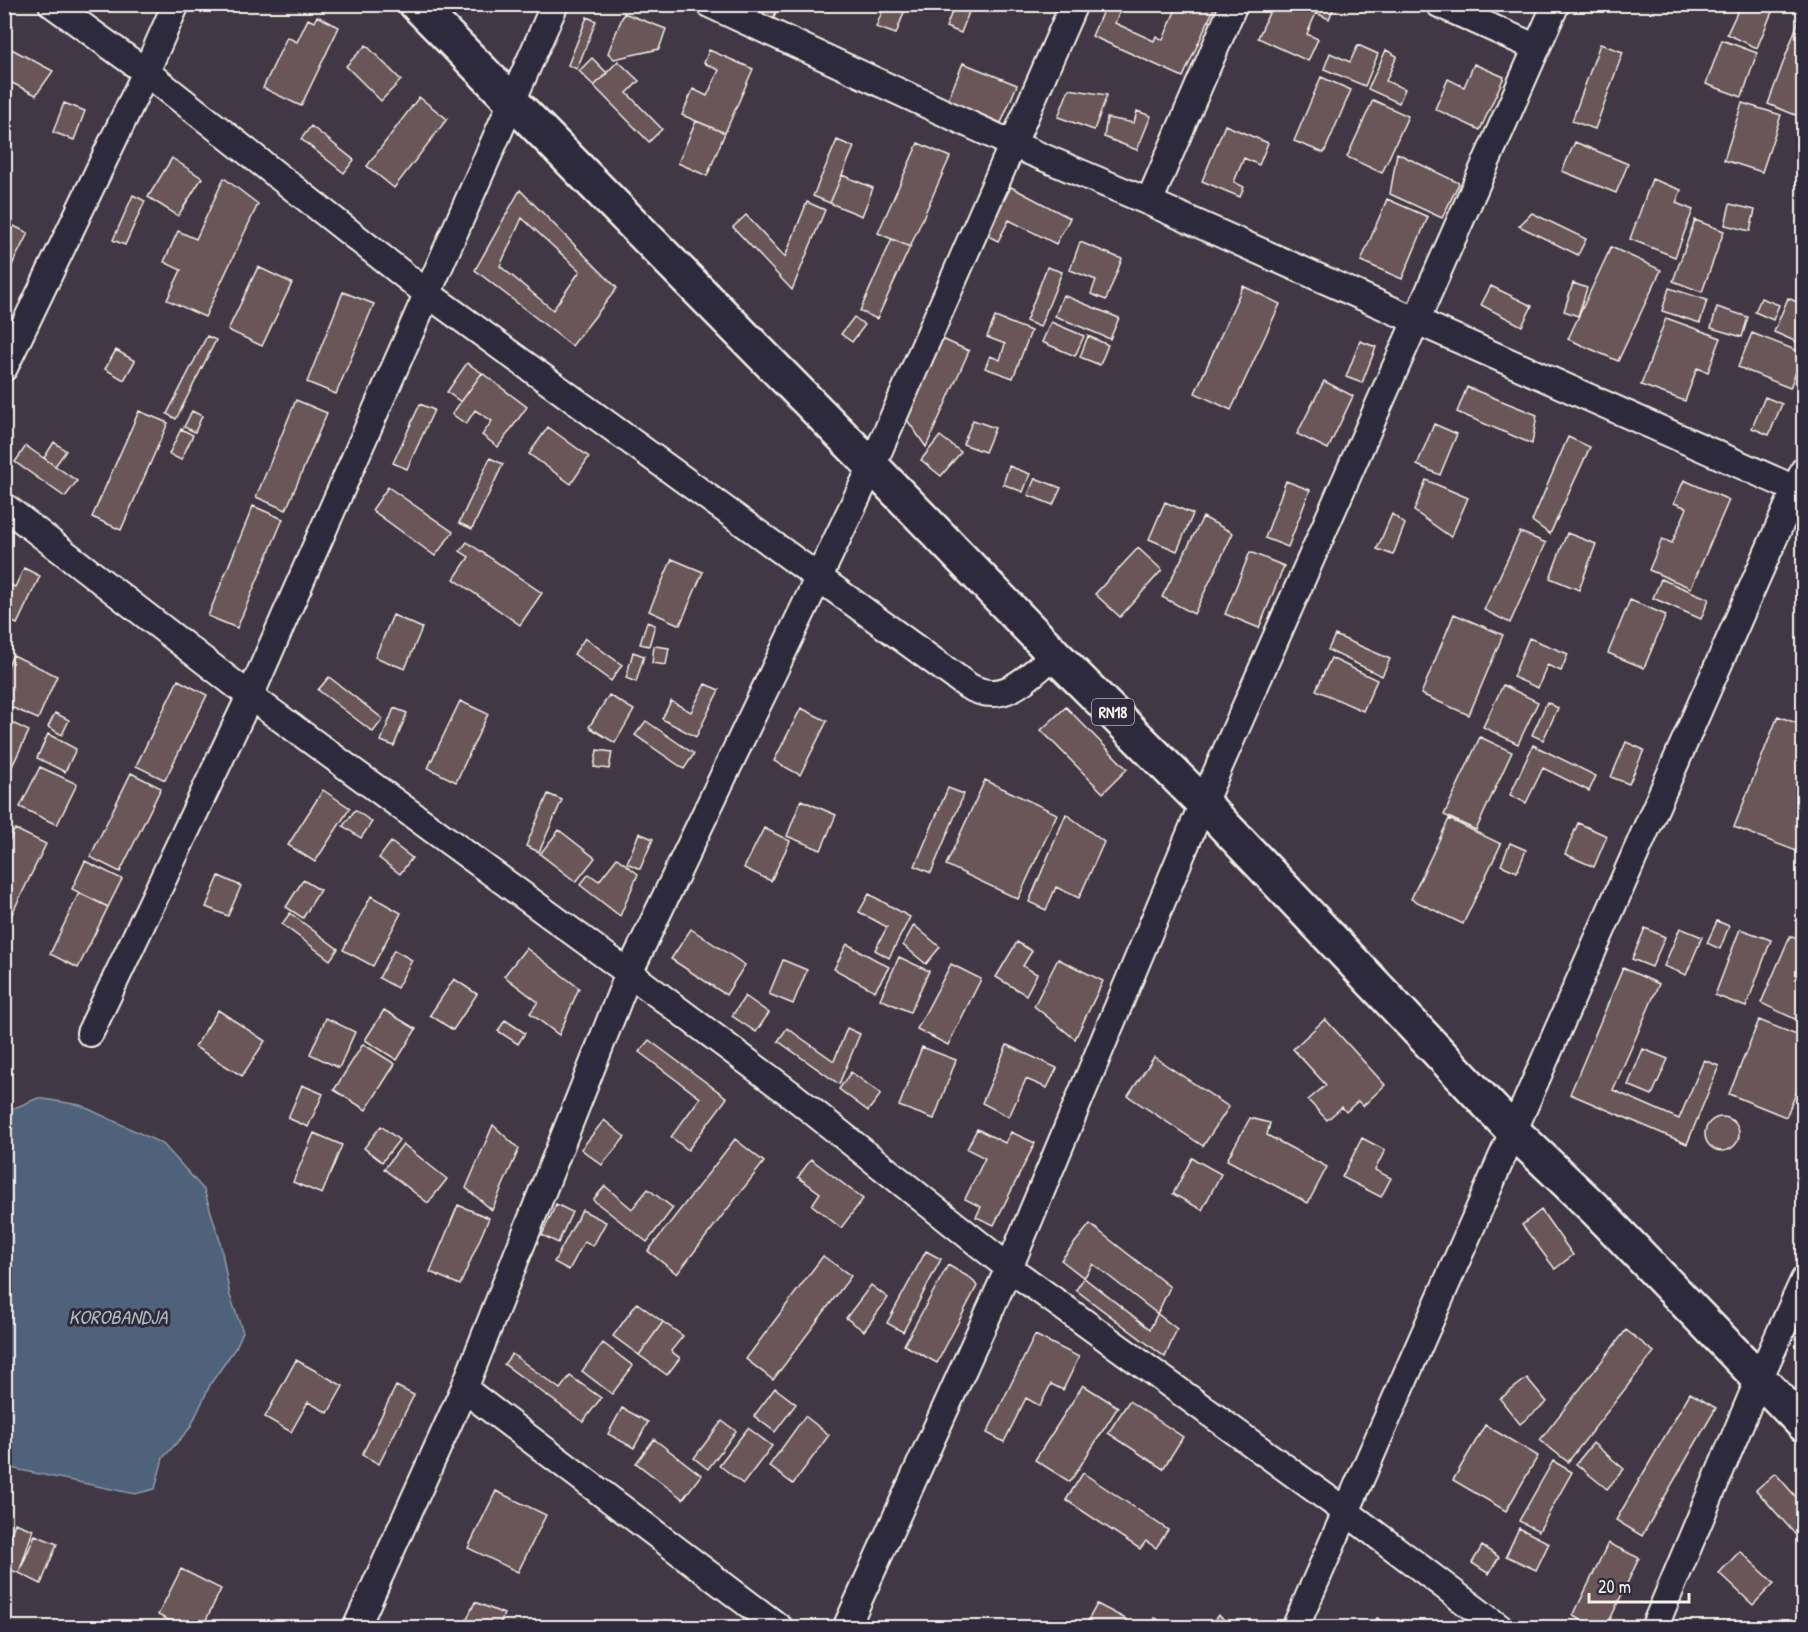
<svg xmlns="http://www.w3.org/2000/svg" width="1808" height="1632" font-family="'Patrick Hand',sans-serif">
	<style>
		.water { fill: #50627b; stroke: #929ba7; stroke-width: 1.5 }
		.building { fill: #6a5559; stroke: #f4f1e8; stroke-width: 1.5; fill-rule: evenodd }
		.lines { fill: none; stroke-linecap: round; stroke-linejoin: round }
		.street-casing { stroke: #f4f1e8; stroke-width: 30 }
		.primary-casing { stroke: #f4f1e8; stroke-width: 38 }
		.street { stroke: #2f2a3d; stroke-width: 26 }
		.primary { stroke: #2f2a3d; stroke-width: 33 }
		.labels { text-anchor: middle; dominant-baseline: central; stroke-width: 6; stroke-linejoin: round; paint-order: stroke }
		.shield { fill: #2f2a3d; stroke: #b9b5b5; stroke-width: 1.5 }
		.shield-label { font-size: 16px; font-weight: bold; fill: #f4f1e8 }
		.water-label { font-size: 20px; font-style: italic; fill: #b2b8bc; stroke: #2f2a3d }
	</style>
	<rect width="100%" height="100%" fill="#413745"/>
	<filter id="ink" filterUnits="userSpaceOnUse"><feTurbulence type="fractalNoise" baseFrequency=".0167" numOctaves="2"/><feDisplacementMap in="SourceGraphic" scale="12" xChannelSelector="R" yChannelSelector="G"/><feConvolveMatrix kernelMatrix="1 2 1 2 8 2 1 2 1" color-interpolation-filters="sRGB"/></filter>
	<g filter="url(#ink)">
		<!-- water -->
		<path class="water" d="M38,1098L80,1105L163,1144L204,1190L220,1241L230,1296L243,1332L236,1347L211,1383L190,1428L163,1458L155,1489L135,1494L5,1467V1112Z"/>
		<!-- building -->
		<path class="building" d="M739,4H779L772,22Z
			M885,4H907L896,34L876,27Z
			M955,4H972L961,33L946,27Z
			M1106,4H1123L1115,23L1154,41L1156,36L1163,40L1178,4H1216L1183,77L1092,36Z
			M1273,4H1335L1329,19L1316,13L1307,34L1318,39L1308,61L1258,38Z
			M1741,4H1769L1774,7L1757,48L1727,34Z
			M624,13L666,29L659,49L614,59L608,53Z
			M317,16L339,27L301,106L263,88L287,37L297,42L308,19L314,22Z
			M587,17L596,21L577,69L568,65Z
			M1800,17L1804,18V102L1798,116L1768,104Z
			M1722,40L1757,53L1742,97L1706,84Z
			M1600,44L1623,52L1595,129L1572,121Z
			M4,45L53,71L36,95L4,79Z
			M366,45L401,80L381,101L346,66Z
			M1358,45L1378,54L1365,86L1324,69L1330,53L1350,62Z
			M709,50L753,69L725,133L682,115L693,89L707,96L719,70L704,63Z
			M1386,50L1397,56L1386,81L1405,89L1399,103L1368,89Z
			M592,58L607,73L594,86L579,71Z
			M618,61L639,81L627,93L662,129L649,142L594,86Z
			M963,63L1017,85L1001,123L948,100Z
			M1474,64L1504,77L1480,130L1435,109L1448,79L1464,87Z
			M1321,77L1351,90L1324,153L1294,141Z
			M1069,89L1107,95L1094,130L1058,117Z
			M419,97L447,119L394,188L367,166Z
			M1373,100L1408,116L1382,173L1347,157Z
			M64,103L85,111L74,140L53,132Z
			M1742,103L1781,115L1762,172L1724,160Z
			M1137,111L1151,116L1137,150L1104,137L1107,118L1134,123Z
			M696,121L725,133L707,176L678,163Z
			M1225,125L1268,143L1259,165L1244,158L1234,182L1244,187L1240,197L1202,181Z
			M311,126L354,160L344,173L301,139Z
			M837,140L854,147L830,203L813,196Z
			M1575,142L1628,164L1616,193L1562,171Z
			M918,143L950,157L910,247L878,233Z
			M1397,153L1459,183L1442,218L1390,194Z
			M172,158L202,178L178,216L148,197Z
			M842,175L873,188L862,216L830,203Z
			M224,178L258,204L205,317L167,300L181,270L164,262L178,231L196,239Z
			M1652,179L1681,190L1676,203L1693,210L1675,257L1630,239Z
			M1011,187L1070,218L1056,244L1009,220L998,241L986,235Z
			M520,190L617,288L572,346L475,270ZM522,218L580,271L553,310L500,266Z
			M133,195L145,201L125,245L113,240Z
			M1387,199L1428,217L1402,279L1361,261Z
			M807,202L825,210L792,290L733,227L746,215L785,257Z
			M1730,204L1755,210L1750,231L1725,225Z
			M1532,213L1586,239L1578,255L1519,226Z
			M1695,220L1724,231L1702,292L1673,281Z
			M4,221L28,233L10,269L4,266Z
			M892,239L910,247L877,319L860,311Z
			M1080,242L1122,259L1106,300L1091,294L1096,280L1070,270Z
			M1611,247L1661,270L1618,361L1568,339Z
			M258,267L292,283L262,346L228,330Z
			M1047,267L1062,272L1040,327L1026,321Z
			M1573,283L1587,288L1578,316L1564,311Z
			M1243,286L1280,304L1231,410L1195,393Z
			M1491,286L1532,306L1522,326L1481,305Z
			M1669,288L1707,300L1700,323L1662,311Z
			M343,292L374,304L336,394L307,382Z
			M1063,295L1119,318L1110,339L1055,316Z
			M1761,298L1779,305L1773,320L1755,312Z
			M1788,298L1804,305V345L1774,332Z
			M1717,307L1748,317L1742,337L1711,328Z
			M854,317L865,325L852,342L841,334Z
			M995,317L1031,331L1013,378L985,368L990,356L1000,360L1005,344L987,337Z
			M1666,318L1721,338L1708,372L1697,368L1685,401L1641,385Z
			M1051,322L1084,336L1075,356L1042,342Z
			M1752,333L1803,353L1790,388L1738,367Z
			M207,336L216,340L176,419L167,414Z
			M1088,336L1108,345L1100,365L1080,357Z
			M940,338L969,351L926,447L905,417Z
			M1360,341L1376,347L1362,383L1346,377Z
			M116,350L135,361L124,380L105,369Z
			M467,363L482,373L461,402L447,392Z
			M482,373L527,407L498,447L482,435L492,421L475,410L466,424L452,414Z
			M1324,381L1353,396L1328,449L1297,434Z
			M1467,387L1537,415L1532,444L1457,412Z
			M1765,397L1782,404L1769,435L1752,428Z
			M296,400L327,413L286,510L256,497Z
			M420,404L434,410L407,469L393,463Z
			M139,411L168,423L121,530L92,517Z
			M192,411L202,416L195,432L184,427Z
			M973,420L995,428L985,452L963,444Z
			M1434,424L1457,434L1440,475L1417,465Z
			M548,427L589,457L571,484L529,454Z
			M181,429L193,435L181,460L169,454Z
			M940,436L961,452L941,476L921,460Z
			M1568,437L1590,447L1550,534L1532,521Z
			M54,442L66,451L55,466L44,458Z
			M26,446L77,481L65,497L15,462Z
			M490,458L503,464L472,529L459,523Z
			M1009,466L1030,474L1023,492L1003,484Z
			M1035,478L1061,488L1053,505L1028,495Z
			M1426,480L1468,498L1451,537L1414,511Z
			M1684,480L1729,500L1691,588L1649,570L1662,539L1672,543L1687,508L1674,503Z
			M1286,481L1310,490L1288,547L1265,538Z
			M388,487L453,532L435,556L372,510Z
			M1165,502L1193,514L1177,551L1149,539Z
			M253,506L283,519L237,628L208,616Z
			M1392,514L1405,524L1393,555L1377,549Z
			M1203,517L1233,533L1194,614L1162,597Z
			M1520,532L1546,543L1510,623L1484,610Z
			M1567,533L1596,544L1579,590L1550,578Z
			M467,542L542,593L520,625L454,579L469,557L460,551Z
			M1138,548L1162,570L1120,617L1095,594Z
			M1250,552L1284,566L1259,628L1225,614Z
			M672,559L703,572L680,625L649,611Z
			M24,568L40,576L17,624L4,618V582L15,587Z
			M1661,579L1709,599L1701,619L1653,598Z
			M1630,600L1666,615L1644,668L1608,653Z
			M1454,614L1503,635L1469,715L1421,694Z
			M393,615L422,628L405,669L375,657Z
			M647,622L655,625L649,646L640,644Z
			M1335,635L1390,659L1382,676L1328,650Z
			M585,638L622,665L611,681L574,654Z
			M1529,638L1568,654L1561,671L1547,665L1538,688L1513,677Z
			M654,646L669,648L666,665L652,663Z
			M633,652L644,656L636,682L626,678Z
			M13,655L57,676L38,719L4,704V674Z
			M1331,658L1377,680L1363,711L1316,690Z
			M329,677L383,719L373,732L318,690Z
			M178,680L207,695L165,780L136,766Z
			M705,684L719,690L696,737L662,719L671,701L691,712Z
			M1503,685L1538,702L1518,744L1483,727Z
			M609,695L634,710L615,743L589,727Z
			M460,701L488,714L456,782L428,768Z
			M1547,702L1558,708L1543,740L1532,735Z
			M1066,707L1127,769L1103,793L1041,730Z
			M394,708L407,713L394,746L381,741Z
			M801,708L827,721L800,775L774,761Z
			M55,713L69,720L62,735L48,727Z
			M1778,716L1804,726V854L1734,827Z
			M4,719L29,731L4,783Z
			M646,721L694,754L684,769L635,735Z
			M48,734L76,749L65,772L37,758Z
			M1480,737L1512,752L1476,830L1444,815Z
			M1626,742L1644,750L1629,784L1611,777Z
			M1533,745L1596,776L1589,791L1543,768L1526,803L1510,795Z
			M597,750L612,752L609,769L594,767Z
			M40,767L77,784L57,825L20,807Z
			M131,773L161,788L120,872L90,857Z
			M985,780L1057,814L1018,899L946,865Z
			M948,788L964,794L931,873L915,866Z
			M323,790L350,808L315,862L288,845Z
			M548,794L562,800L539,852L526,846Z
			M801,800L836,815L821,850L787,836Z
			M355,810L372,822L361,838L343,826Z
			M1066,814L1104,842L1079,898L1056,887L1046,910L1029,902Z
			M1449,819L1501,844L1463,924L1411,899Z
			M1578,823L1607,836L1594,867L1565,854Z
			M764,828L790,841L771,881L744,868Z
			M15,829L46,844L7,924L4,922V850Z
			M559,830L595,858L576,882L540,854Z
			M639,833L653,839L640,869L627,863Z
			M391,842L412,858L400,874L379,858Z
			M1510,843L1526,850L1517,872L1501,865Z
			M617,858L638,874L620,916L580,885L589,874L599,881Z
			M85,861L122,879L108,907L72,889Z
			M219,876L241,886L228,916L206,907Z
			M303,880L320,890L303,918L286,907Z
			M79,893L108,907L78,968L50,954Z
			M869,894L910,917L889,958L875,950L887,927L859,912Z
			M371,896L401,913L373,966L343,950Z
			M290,913L338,949L330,960L282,924Z
			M1717,921L1729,926L1720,949L1707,943Z
			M914,925L940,947L926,964L903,945Z
			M1645,928L1665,937L1652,967L1632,959Z
			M1680,928L1702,937L1686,975L1664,966Z
			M691,929L745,965L726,995L671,959Z
			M1740,929L1771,940L1746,1007L1715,995Z
			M1790,936L1804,942V1006L1797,1020L1761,1003Z
			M1017,942L1032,951L1023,966L1037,974L1026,995L996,977Z
			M847,944L889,967L875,991L834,969Z
			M526,948L579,988L559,1035L530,1013L538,1002L504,976Z
			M394,950L412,960L397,988L379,978Z
			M899,957L929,971L910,1012L880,999Z
			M1058,959L1103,981L1075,1039L1034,1006Z
			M783,960L807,970L793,1004L769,994Z
			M951,964L981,979L948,1045L917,1029Z
			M1623,968L1659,984L1613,1090L1679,1119L1704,1060L1719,1066L1687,1144L1570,1094Z
			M454,979L477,994L453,1030L430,1015Z
			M745,996L769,1013L756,1032L732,1016Z
			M218,1010L265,1041L242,1076L195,1047Z
			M384,1010L416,1029L397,1060L365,1040Z
			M326,1018L355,1032L339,1068L310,1054Z
			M1325,1019L1385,1085L1363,1106L1358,1101L1346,1112L1342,1107L1327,1120L1308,1100L1326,1085L1293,1049Z
			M505,1020L525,1033L518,1044L498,1031Z
			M1759,1020L1804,1038V1075L1786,1117L1729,1094Z
			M787,1028L834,1061L847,1028L860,1034L839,1084L778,1041Z
			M649,1040L727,1098L688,1150L671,1137L700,1098L639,1052Z
			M363,1044L395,1064L366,1110L334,1090Z
			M1007,1045L1057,1068L1047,1088L1026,1079L1009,1117L982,1103Z
			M922,1047L956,1060L934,1119L899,1106Z
			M1643,1049L1668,1059L1652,1095L1628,1085Z
			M1154,1057L1229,1107L1203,1146L1128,1096Z
			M851,1072L881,1094L868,1111L839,1089Z
			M302,1085L323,1094L308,1127L288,1118Z
			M1705 1134a17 17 0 1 1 34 0a17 17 0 1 1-34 0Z
			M1250,1118L1270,1123L1267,1135L1327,1167L1308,1203L1227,1160Z
			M604,1120L625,1137L602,1165L581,1149Z
			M493,1125L519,1149L492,1210L466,1188Z
			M381,1126L399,1140L382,1162L364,1148Z
			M977,1129L1005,1143L1011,1132L1035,1143L994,1225L976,1217L981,1207L965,1199L985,1158L967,1149Z
			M314,1133L342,1145L322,1194L293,1182Z
			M1362,1138L1385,1150L1375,1170L1391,1178L1381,1197L1342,1177Z
			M735,1139L764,1162L677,1274L648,1251Z
			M403,1144L447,1179L428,1203L384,1169Z
			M1192,1158L1221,1174L1202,1210L1173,1194Z
			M811,1159L863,1199L841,1228L812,1205L820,1193L798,1177Z
			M605,1186L632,1209L648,1189L673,1208L647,1242L593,1200Z
			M556,1204L572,1212L558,1243L542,1235Z
			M458,1205L489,1218L460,1285L430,1272Z
			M582,1210L606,1222L593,1246L584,1242L569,1270L554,1262Z
			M1541,1210L1573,1255L1555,1269L1522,1225Z
			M1090,1224L1170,1287L1150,1329L1061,1260Z
			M926,1251L941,1259L903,1332L887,1323Z
			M823,1256L851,1276L773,1380L746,1359Z
			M1093,1264L1177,1329L1165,1357L1076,1290Z
			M948,1265L972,1279L977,1286L937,1363L904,1345Z
			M871,1285L888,1298L864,1331L846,1318Z
			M637,1303L663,1322L639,1355L613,1336Z
			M663,1322L683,1336L671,1351L680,1358L667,1375L639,1355Z
			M1626,1330L1654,1352L1568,1462L1540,1440Z
			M1035,1335L1079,1357L1063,1390L1051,1384L1040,1406L1026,1398L1004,1442L987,1433Z
			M603,1343L633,1366L612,1394L582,1371Z
			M512,1354L560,1389L570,1376L601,1398L583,1422L504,1364Z
			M296,1360L343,1386L328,1413L308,1402L291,1432L265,1417Z
			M1527,1378L1547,1402L1520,1424L1500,1399Z
			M1083,1385L1118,1407L1070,1482L1035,1460Z
			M396,1386L414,1395L379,1464L362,1455Z
			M775,1388L796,1404L775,1432L754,1416Z
			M1690,1393L1716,1408L1642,1536L1616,1520Z
			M1129,1401L1183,1437L1163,1469L1108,1433Z
			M622,1408L648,1422L634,1448L608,1434Z
			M805,1416L829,1435L793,1484L769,1466Z
			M722,1421L736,1431L708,1469L694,1458Z
			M1485,1425L1538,1456L1506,1511L1453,1480Z
			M748,1428L772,1446L743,1484L719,1465Z
			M654,1439L701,1475L683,1499L636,1463Z
			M1593,1443L1624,1469L1607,1489L1576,1464Z
			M1553,1461L1572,1472L1539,1531L1519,1521Z
			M1083,1473L1168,1530L1156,1548L1146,1541L1140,1549L1066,1500Z
			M1775,1473L1804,1506V1544L1756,1490Z
			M496,1491L546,1515L518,1572L468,1548Z
			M15,1523L33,1530L19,1573L4,1568V1552Z
			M1519,1528L1549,1543L1536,1570L1506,1556Z
			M35,1535L57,1544L41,1584L19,1573Z
			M1608,1543L1639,1558L1606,1628H1596L1573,1616Z
			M1482,1546L1499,1557L1489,1574L1472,1563Z
			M1740,1551L1774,1583L1753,1605L1719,1573Z
			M181,1569L221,1589L202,1628H184L158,1615Z
			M475,1602L504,1614L498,1628H463Z
			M1097,1604L1126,1619L1122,1628H1084Z
			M1218,1615L1235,1628H1209Z
			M1155,1618L1174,1628H1151Z
			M1377,1618L1393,1628H1371Z"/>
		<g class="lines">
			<defs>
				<path id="street" d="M52,4L146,72L428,294L968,686C1005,707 1026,677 1055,655
					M709,4L1012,144L1149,202L1804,493
					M1439,4L1537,48
					M1149,202L1234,4
					M4,368L146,72L176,4
					M4,506L250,696L629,973L792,1095L1009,1268L1345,1511L1500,1628
					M90,1033L250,696L555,4
					M464,1389L780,1628
					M356,1628L464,1389L629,973L872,466L1074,4
					M846,1628L1009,1268L1203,803L1556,4
					M1295,1628L1804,470
					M1654,1628L1759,1379L1804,1280"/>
				<path id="primary" d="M416,4L872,466L1055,655L1203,803L1513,1131L1597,1211L1804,1425"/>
			</defs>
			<!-- street casing -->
			<use href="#street" class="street-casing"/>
			<!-- primary casing -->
			<use href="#primary" class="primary-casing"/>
			<!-- street -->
			<use href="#street" class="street"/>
			<!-- primary -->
			<use href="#primary" class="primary"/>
		</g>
	</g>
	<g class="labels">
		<!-- shield labels -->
		<rect class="shield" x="1092" y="699" width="42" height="26" rx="4.5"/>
		<g class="shield-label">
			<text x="1113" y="712">RN18</text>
		</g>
		<!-- water labels -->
		<g class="water-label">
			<text x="118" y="1316">KOROBANDJA</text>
		</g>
	</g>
	<!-- margin -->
	<rect width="1808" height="1632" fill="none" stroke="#2f2a3d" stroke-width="24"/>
	<rect x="12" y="12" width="1784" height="1608" fill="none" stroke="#f4f1e8" stroke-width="2" filter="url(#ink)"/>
	<!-- scale -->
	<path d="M1589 1593v9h100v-9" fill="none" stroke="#f4f1e8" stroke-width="3"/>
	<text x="1598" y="1593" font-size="18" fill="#f4f1e8" stroke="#2f2a3d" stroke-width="4.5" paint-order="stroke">20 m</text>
</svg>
